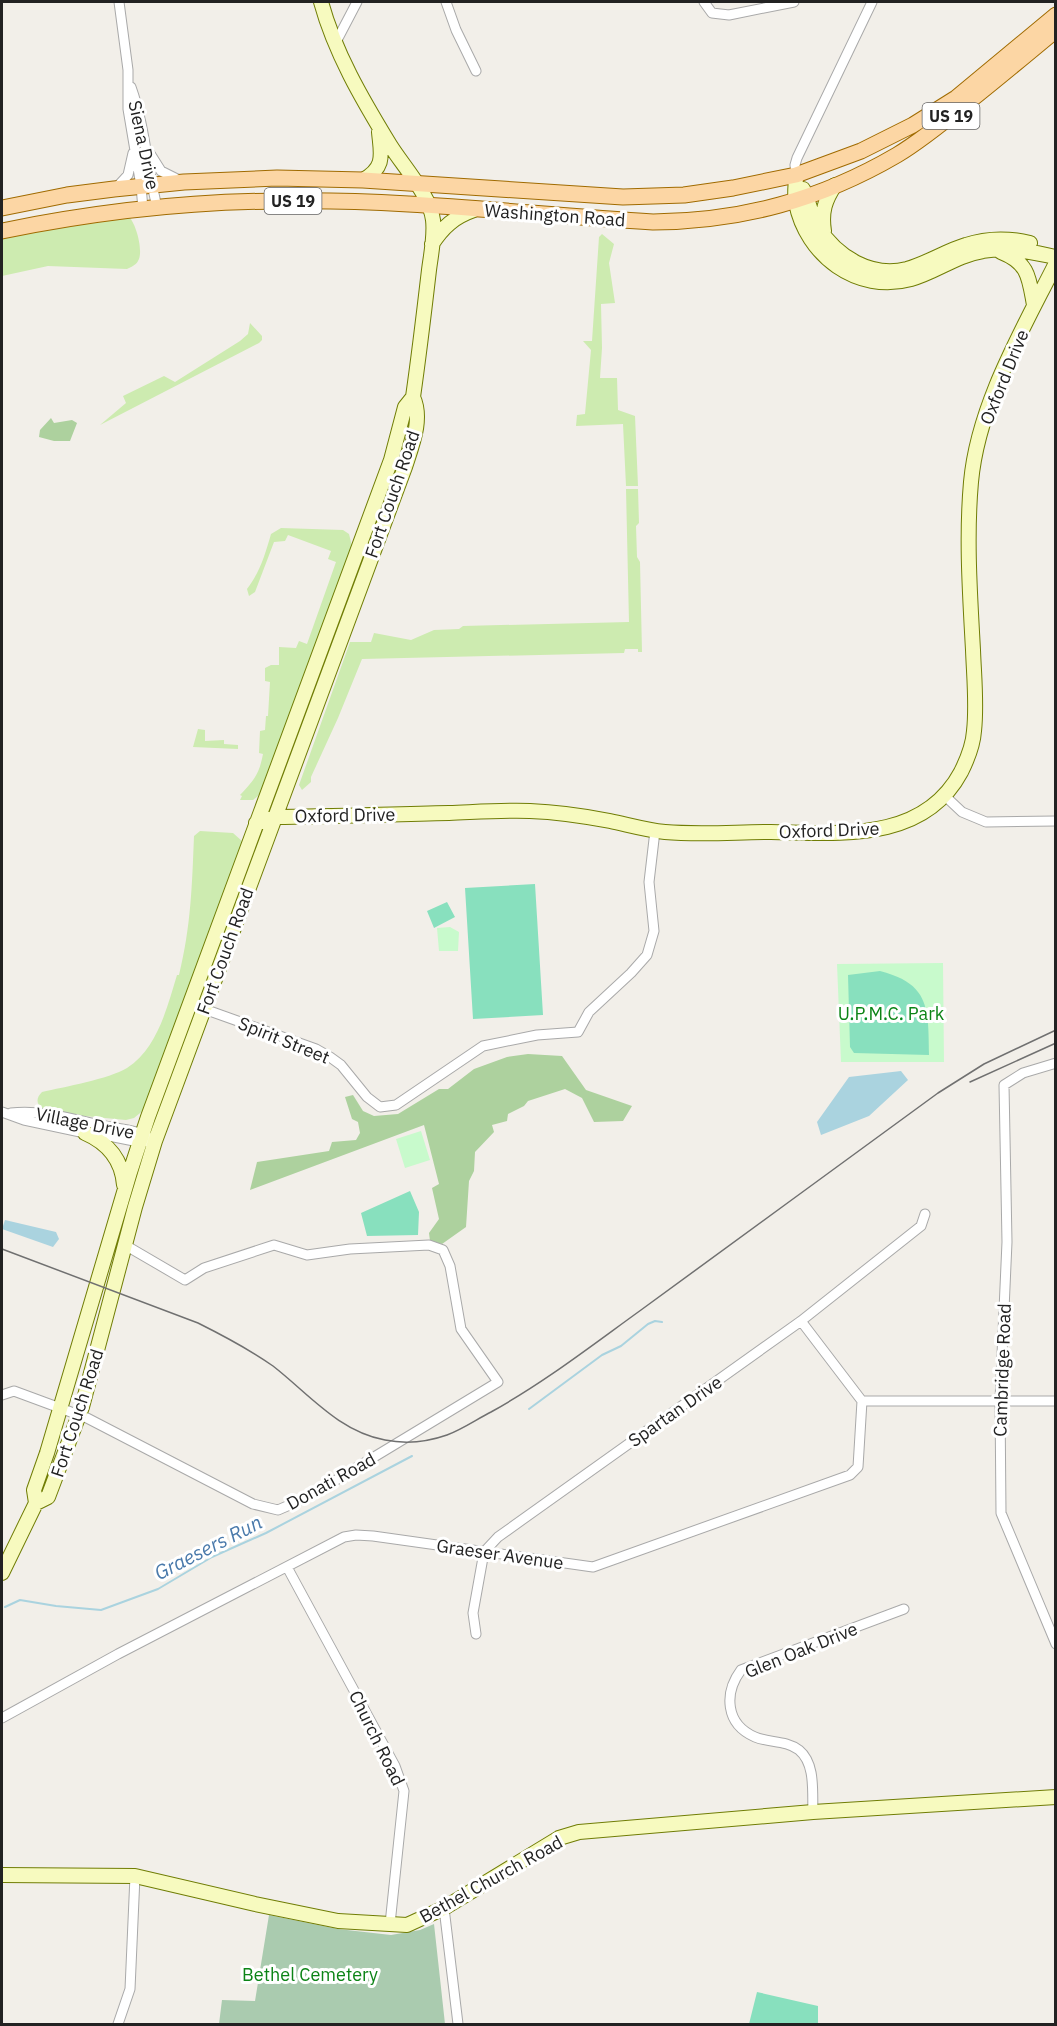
<svg xmlns="http://www.w3.org/2000/svg" width="1057" height="2026" font-family="'IBM Plex Sans',sans-serif">
	<style>
		.grass { fill: #cdebb0 }
		.forest { fill: #add19e }
		.cemetery { fill: #aacbaf }
		.park { fill: #c8facc }
		.pitch { fill: #88e0be }
		.water { fill: #aad3df }
		.lines { fill: none; stroke-linecap: round; stroke-linejoin: round }
		.stream { stroke: #aad3df; stroke-width: 2 }
		.street-casing { stroke: #a9a9a9; stroke-width: 11 }
		.secondary-casing { stroke: #707d05; stroke-width: 16 }
		.primary-casing { stroke: #a06b00; stroke-width: 17 }
		.street { stroke: #fff; stroke-width: 9 }
		.secondary { stroke: #f7fabf; stroke-width: 14 }
		.primary { stroke: #fcd6a4; stroke-width: 15 }
		.tram { stroke: #707070; stroke-width: 1.5 }
		.labels { text-anchor: middle; dominant-baseline: central; stroke-width: 6; stroke-linejoin: round; paint-order: stroke }
		.shield { fill: #fff; stroke: #646464; stroke-width: 1.5 }
		.shield-label { font-size: 16px; font-weight: bold; fill: #222 }
		.street-label { font-size: 18px; fill: #222; stroke: #fff }
		.park-label { font-size: 18px; fill: #0c8416; stroke: #fff }
		.water-label { font-size: 20px; font-style: italic; fill: #4a7aab; stroke: #fff }
	</style>
	<rect width="100%" height="100%" fill="#f2efe9"/>
	<!-- grass -->
	<path class="grass" d="M128,216C136,222 144,252 138,261C136,265 131,267 127,269L48,266L2,276V236Z
		M602,234L614,244L609,263L615,303L601,304L602,348L600,378H617L618,410L635,416L638,486H626L623,424L576,426L577,415L585,414L591,350L583,341H592L599,237Z
		M250,323L262,336V340L259,343L100,425L126,403L123,396L164,376L175,382L240,341L248,334Z
		M626,489H638L639,523L636,526L637,557L640,562L642,652H638V649H625L624,653L362,659L338,718L311,777V782L302,790L299,785L350,642H371L374,633L411,640L434,630L459,629L463,626L629,622Z
		M281,528L343,530L349,534L352,546L263,787L258,796L253,800H240L242,796L240,795C254,780 259,775 263,754L259,753L260,731L265,730L266,716H268L270,682L265,681V668L271,665H279V647L296,648L299,641L307,644L336,562L328,559L331,551L288,535L285,541L274,542L255,592L249,596L247,589C260,572 265,555 271,534Z
		M198,729L205,730V741L224,740V744L238,745V749L193,747Z
		M200,831L233,833L242,841V845L145,1109L134,1118L126,1120L84,1116L83,1118L42,1109C36,1103 36,1098 42,1092C64,1087 109,1079 127,1068C158,1048 167,1007 177,975H179C191,926 192,886 194,836Z"/>
	<!-- forest -->
	<path class="forest" d="M51,418L54,423L72,420L77,423L70,441H54L39,437L40,430Z
		M528,1054L562,1056L586,1090L632,1106L623,1121L594,1122L582,1098L565,1089L528,1101L524,1106L508,1114L507,1121L492,1125L494,1132L475,1152L474,1171L469,1181L466,1227L442,1244L430,1241L429,1233L439,1219L432,1188L439,1184L424,1125L250,1190L257,1162L329,1151L332,1142L356,1140L360,1133L358,1122L352,1119L345,1097L353,1095L363,1111L374,1116L398,1114L439,1089H448L474,1069L507,1057Z"/>
	<!-- cemetery -->
	<path class="cemetery" d="M269,1915L338,1929L391,1935L420,1930L434,1924L445,2024H219L222,2000L255,2001Z"/>
	<!-- park -->
	<path class="park" d="M450,927L459,932L458,951H439L437,928Z
		M943,963L944,1062H841L837,964Z
		M421,1131L430,1160L405,1168L396,1139Z"/>
	<!-- pitch -->
	<path class="pitch" d="M535,884L543,1015L473,1019L465,888Z
		M447,902L455,917L434,928L427,911Z
		M880,971C931,984 928,1010 929,1055L854,1053L850,1047L848,975Z
		M410,1191L419,1212L418,1235L367,1236L361,1213Z
		M757,1992L818,2006V2024H749Z"/>
	<!-- water -->
	<path class="water" d="M901,1071L908,1080L869,1116L821,1135L817,1122L849,1077Z
		M5,1220L56,1232L59,1239L53,1247L2,1229Z"/>
	<g class="lines">
		<!-- stream -->
		<path class="stream" d="M529,1409L602,1355L621,1346L648,1324L655,1321L662,1322
			M5,1607L20,1600L56,1606L101,1610L158,1589L212,1557L266,1533L412,1456"/>
		<defs>
			<path id="street" d="M119,2L128,70V109L141,186L143,209
				M446,2L456,30L476,71
				M704,2L712,13L729,15L794,2
				M335,44L357,2
				M131,87C145,126 147,167 157,207
				M149,152L161,171L179,180
				M796,175L795,165L797,158L872,2
				M116,188L128,175L133,153
				M945,796L962,812L986,822L1056,821
				M204,1009L316,1049L330,1057L341,1065L367,1097L380,1107L396,1105L483,1046L537,1035L578,1032L589,1012L631,973L647,955L654,931L649,882L655,831
				M1056,1063L1023,1073L1004,1085L1007,1242L1000,1400L1001,1513L1056,1644
				M2,1112L24,1120L85,1133L99,1134L139,1142L155,1141
				M11,1113C42,1109 75,1120 105,1126C119,1129 135,1130 147,1136
				M2,1395L14,1391L87,1418L253,1504L278,1510L308,1497L498,1382L461,1329L450,1266L443,1250L429,1245L350,1249L307,1255L274,1245L204,1268L185,1280L125,1245
				M862,1401H1056
				M287,1567L395,1766L404,1791L390,1924
				M476,1634L473,1613L484,1552L498,1537L801,1321L921,1226L925,1214
				M2,1718L118,1654L344,1537L356,1535L373,1536L593,1567L850,1475L858,1467L862,1401L801,1321
				M813,1812C812,1793 816,1764 799,1750C786,1740 769,1743 755,1737C725,1724 724,1693 741,1670L904,1609
				M444,1908L458,2024
				M118,2024L130,1989L135,1876"/>
			<path id="secondary" d="M796,175C796,184 794,194 796,203C806,255 857,294 911,279C936,272 957,255 983,251C1008,246 1031,252 1056,257
				M363,180C386,167 381,154 379,132
				M803,189C809,201 811,215 818,227C837,257 871,278 907,269C928,263 946,251 966,245C987,238 1009,238 1030,243
				M824,231C821,212 825,200 835,185
				M432,244C443,227 454,217 474,210
				M1001,252C1029,263 1029,278 1034,305
				M256,823L275,817C333,817 391,814 449,813C476,812 503,810 530,811C556,812 584,816 610,821C629,825 646,830 665,832C700,835 736,832 771,832C839,833 923,843 961,772C967,760 973,746 974,731C977,705 974,677 973,650C970,595 966,538 971,482C978,405 1022,331 1056,263
				M85,1133C108,1143 122,1159 124,1185
				M36,1503L48,1497L82,1407L135,1207L155,1141L405,467C412,445 423,419 413,397C419,355 424,313 429,270C431,254 435,236 433,220C430,195 403,166 390,145C362,99 335,53 321,2
				M2,1573L36,1503L34,1490L47,1453L130,1172L148,1117L391,460L405,407L413,397
				M2,1875L135,1876L255,1904L338,1921L407,1925L444,1908L559,1838L579,1832L813,1812L1056,1797"/>
			<path id="primary" d="M2,208L67,195L114,189L184,182L277,178L363,180L623,197L684,195L733,188L796,175L861,151L913,125L956,98L1056,15
				M2,231C95,212 190,201 286,201C408,199 531,215 653,222C742,221 820,200 897,155C922,140 945,121 967,103C997,79 1026,55 1056,30"/>
		</defs>
		<!-- street casing -->
		<use href="#street" class="street-casing"/>
		<!-- secondary casing -->
		<use href="#secondary" class="secondary-casing"/>
		<!-- primary casing -->
		<use href="#primary" class="primary-casing"/>
		<!-- street -->
		<use href="#street" class="street"/>
		<!-- secondary -->
		<use href="#secondary" class="secondary"/>
		<!-- primary -->
		<use href="#primary" class="primary"/>
		<!-- tram -->
		<path class="tram" d="M970,1082L1056,1043
			M2,1249L198,1323C224,1336 249,1349 273,1366C309,1394 338,1431 385,1440C405,1444 427,1442 447,1435C463,1429 477,1419 491,1412C545,1382 591,1346 641,1310C740,1238 839,1165 938,1093L984,1064L1056,1030"/>
	</g>
	<g class="labels">
		<!-- shield labels -->
		<g class="shield">
			<rect x="922.5" y="103" width="57" height="26" rx="4.5"/>
			<rect x="264.5" y="188" width="57" height="26" rx="4.5"/>
		</g>
		<g class="shield-label">
			<text x="951" y="116">US 19</text>
			<text x="293" y="201">US 19</text>
		</g>
		<!-- street labels -->
		<g class="street-label">
			<text transform="translate(144 145) rotate(78)">Siena Drive</text>
			<text transform="translate(555 215) rotate(4)">Washington Road</text>
			<text transform="translate(1004 377) rotate(-68)">Oxford Drive</text>
			<text transform="translate(392 494) rotate(-71)">Fort Couch Road</text>
			<text transform="translate(345 815) rotate(-1)">Oxford Drive</text>
			<text transform="translate(829 830) rotate(-2)">Oxford Drive</text>
			<text transform="translate(225 951) rotate(-70)">Fort Couch Road</text>
			<text transform="translate(284 1040) rotate(22)">Spirit Street</text>
			<text transform="translate(85 1123) rotate(11)">Village Drive</text>
			<text transform="translate(1002 1370) rotate(-88)">Cambridge Road</text>
			<text transform="translate(675 1411) rotate(-35)">Spartan Drive</text>
			<text transform="translate(77 1413) rotate(-72)">Fort Couch Road</text>
			<text transform="translate(331 1481) rotate(-29)">Donati Road</text>
			<text transform="translate(500 1554) rotate(8)">Graeser Avenue</text>
			<text transform="translate(801 1650) rotate(-22)">Glen Oak Drive</text>
			<text transform="translate(377 1738) rotate(64)">Church Road</text>
			<text transform="translate(491 1879) rotate(-29)">Bethel Church Road</text>
		</g>
		<!-- park labels -->
		<g class="park-label">
			<text x="891" y="1013">U.P.M.C. Park</text>
			<text x="310" y="1974">Bethel Cemetery</text>
		</g>
		<!-- water labels -->
		<g class="water-label">
			<text transform="translate(208 1547) rotate(-27)">Graesers Run</text>
		</g>
	</g>
	<!-- border -->
	<rect width="1057" height="2026" fill="none" stroke="#222222" stroke-width="6"/>
</svg>
